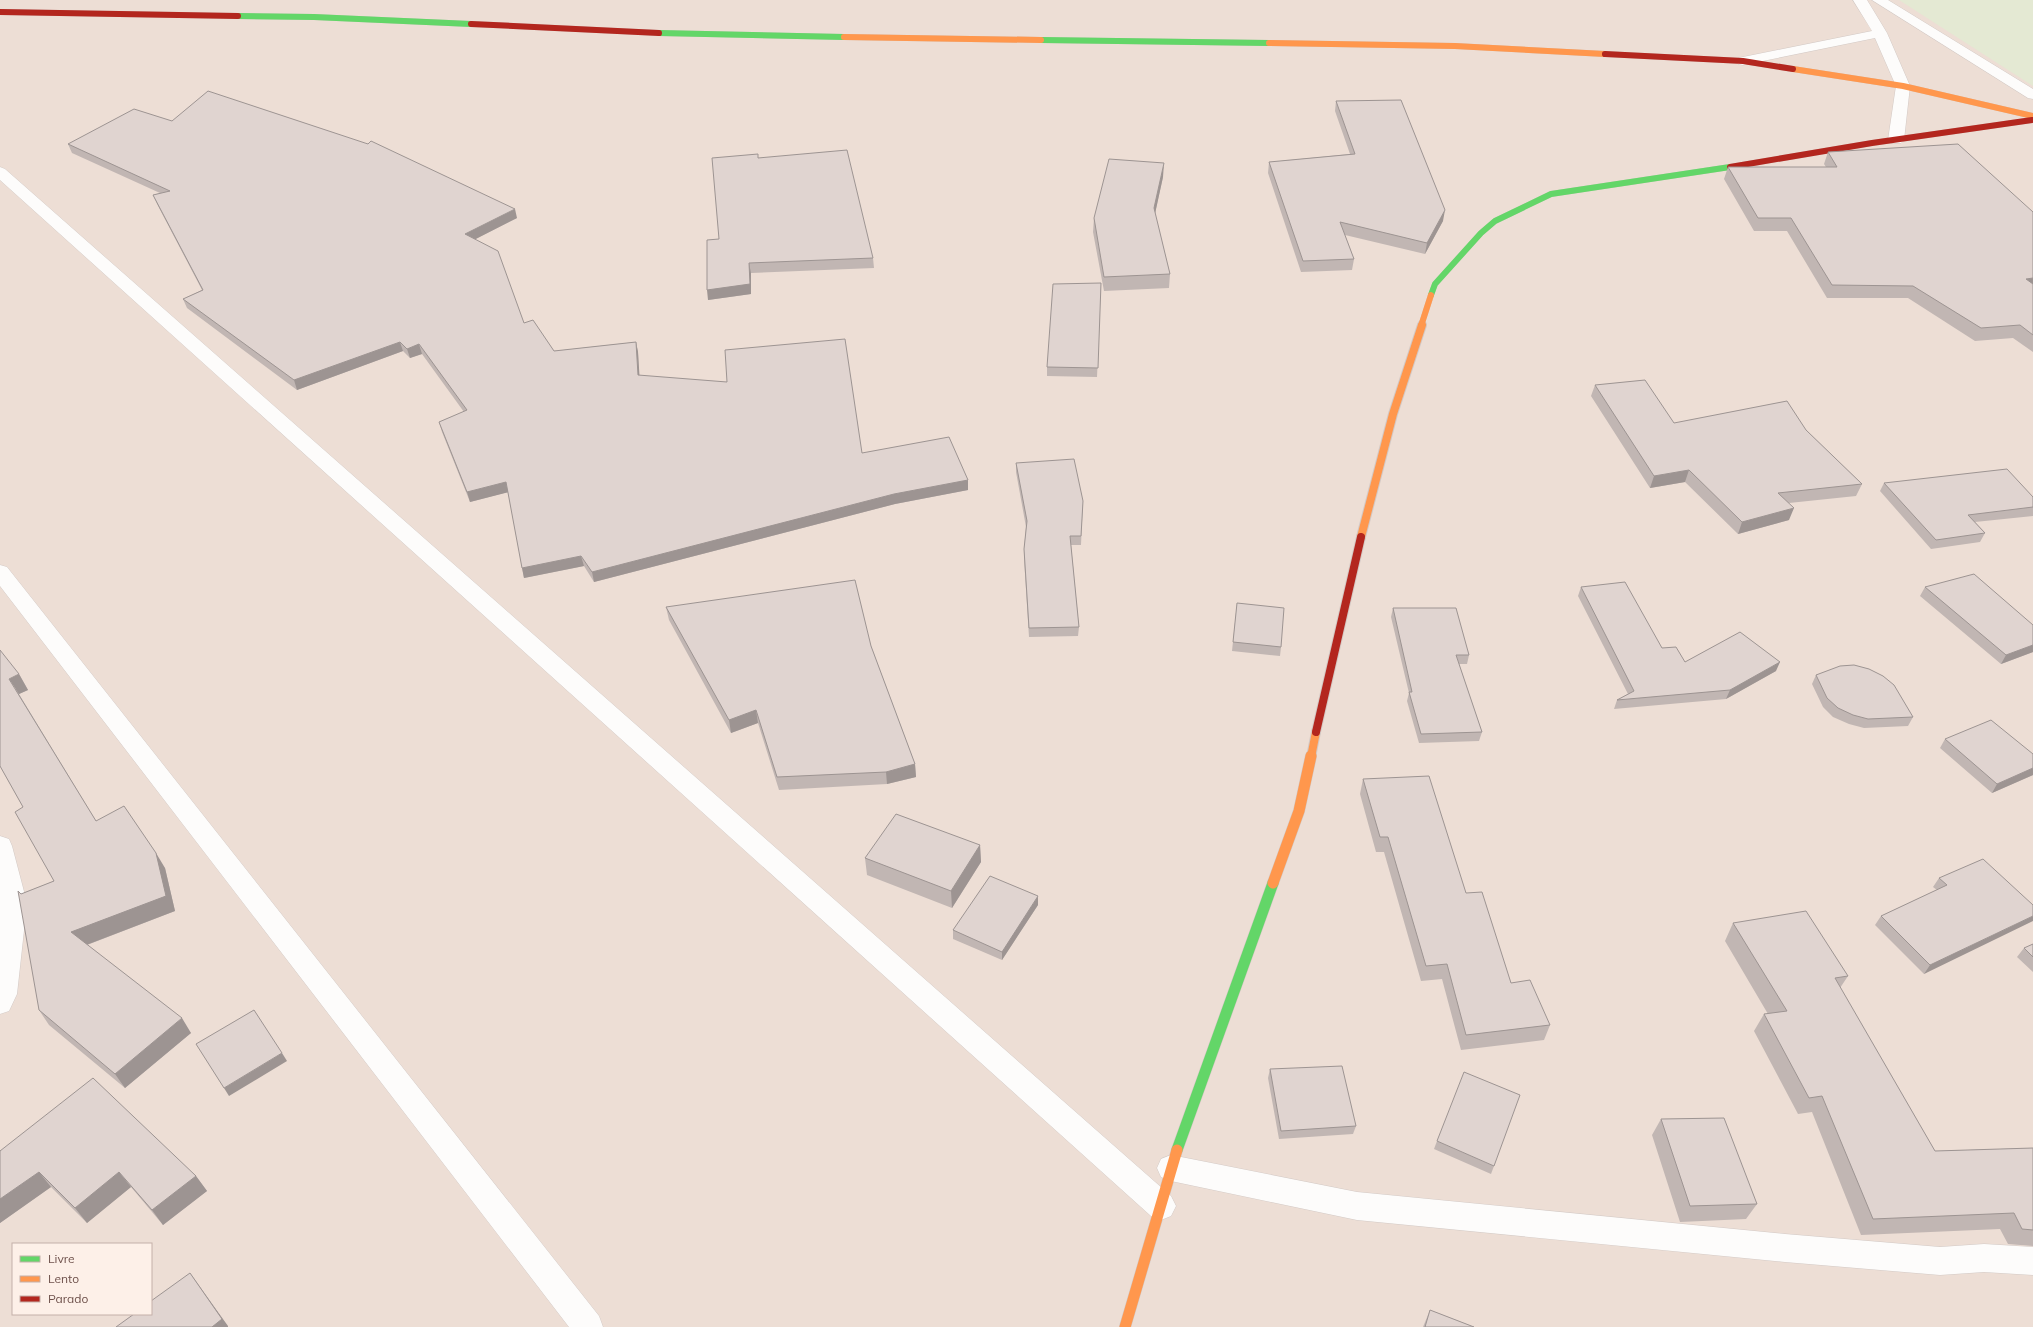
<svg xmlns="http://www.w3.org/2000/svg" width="2033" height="1327" font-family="Mulish,sans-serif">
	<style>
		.residential { fill: #edded5; fill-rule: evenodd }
		.green { fill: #e4e9d3 }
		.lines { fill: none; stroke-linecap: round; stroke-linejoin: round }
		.street-casing { stroke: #d3cac6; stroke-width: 1 }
		.fast-far1-casing { stroke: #d3c8c4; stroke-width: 6 }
		.fast-casing { stroke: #d3c8c4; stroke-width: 12 }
		.slow-far2-casing { stroke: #d3c8c4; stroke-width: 6 }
		.slow-far1-casing { stroke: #d3c8c4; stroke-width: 10 }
		.slow-casing { stroke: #d3c8c4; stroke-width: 12 }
		.jam-far1-casing { stroke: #d3c8c4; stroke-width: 6 }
		.jam-casing { stroke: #d3c8c4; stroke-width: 10 }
		.street { fill: #fdfcfb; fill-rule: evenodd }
		.fast-far1 { stroke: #63d668; stroke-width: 6 }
		.fast { stroke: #63d668; stroke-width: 11 }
		.slow-far2 { stroke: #ff974d; stroke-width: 6 }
		.slow-far1 { stroke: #ff974d; stroke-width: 8 }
		.slow { stroke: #ff974d; stroke-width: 11 }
		.jam-far1 { stroke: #b3261e; stroke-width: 6 }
		.jam { stroke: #b3261e; stroke-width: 8 }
		.wall { fill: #c1b6b3 }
		.shaded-wall { fill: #9d9492 }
		.building { fill: #e0d4d0; stroke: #9d9492 }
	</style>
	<rect width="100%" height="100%" fill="#f4ede7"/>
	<!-- residential -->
	<path class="residential" d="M0,0H2033V1327H0ZM13,1244H151V1314H13Z"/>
	<!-- green -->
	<path class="green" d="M1899,0H2033V86Z"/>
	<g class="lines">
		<defs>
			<path id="street" d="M1853,0H1867L1887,33L1910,86L1904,140L1901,143H1891L1888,140L1896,86L1875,38L1743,65L1738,64L1736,61L1738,58L1743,57L1872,31Z
				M1872,0H1888L2033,89V99L2028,98Z
				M0,167L5,169L1171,1196L1176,1206L1171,1216L1161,1220L1151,1216L0,180Z
				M0,565L7,567L599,1316L603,1327H569L0,586Z
				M0,836L9,839L12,846L27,903L17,994L9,1011L0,1014Z
				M1171,1155L1357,1192L1785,1234L1940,1247L1984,1244L2033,1247V1275L1984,1272L1940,1275L1785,1262L1357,1220L1171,1181L1161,1177L1157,1168L1161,1159Z"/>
			<path id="fast-far1" d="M238,16L314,17L471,24
				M659,33L844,37
				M1041,40L1269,43
				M1431,295L1435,284L1481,233L1495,221L1551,194L1730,167"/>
			<path id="fast" d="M1177,1150L1273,883"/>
			<path id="slow-far2" d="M844,37L1041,40
				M1269,43L1455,46L1605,54
				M1793,69L1903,86L2033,116
				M1421,326L1431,295"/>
			<path id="slow-far1" d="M1361,537L1393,414L1422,325
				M1311,757L1316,732"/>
			<path id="slow" d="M1273,883L1299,811L1311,756
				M1125,1327L1177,1150"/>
			<path id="jam-far1" d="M0,12L238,16
				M471,24L659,33
				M1605,54L1743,61L1793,69
				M1730,167L1872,143L2032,120"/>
			<path id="jam" d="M1316,732L1361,537"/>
		</defs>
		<!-- street casing -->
		<use href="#street" class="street-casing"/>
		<!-- fast-far1 casing -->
		<use href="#fast-far1" class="fast-far1-casing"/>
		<!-- fast casing -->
		<use href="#fast" class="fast-casing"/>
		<!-- slow-far2 casing -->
		<use href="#slow-far2" class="slow-far2-casing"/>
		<!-- slow-far1 casing -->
		<use href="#slow-far1" class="slow-far1-casing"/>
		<!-- slow casing -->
		<use href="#slow" class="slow-casing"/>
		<!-- jam-far1 casing -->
		<use href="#jam-far1" class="jam-far1-casing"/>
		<!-- jam casing -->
		<use href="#jam" class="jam-casing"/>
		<!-- street -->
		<use href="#street" class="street"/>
		<!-- fast-far1 -->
		<use href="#fast-far1" class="fast-far1"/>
		<!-- fast -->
		<use href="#fast" class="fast"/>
		<!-- slow-far2 -->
		<use href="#slow-far2" class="slow-far2"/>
		<!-- slow-far1 -->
		<use href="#slow-far1" class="slow-far1"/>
		<!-- slow -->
		<use href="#slow" class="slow"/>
		<!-- jam-far1 -->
		<use href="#jam-far1" class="jam-far1"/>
		<!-- jam -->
		<use href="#jam" class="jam"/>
	</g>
	<!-- wall -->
	<path class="wall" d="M1336,101L1443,221L1425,254L1345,235L1354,259L1352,270L1301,272L1268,173L1269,162L1350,154L1335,111Z
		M172,121L517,218L475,239L524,323L554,351L636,342L638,352L639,375L862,453L968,480V490L895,504L594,582L584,566L524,578L508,492L470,502L442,432L439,422L464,412L422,354L410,358L403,351L297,390L187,308L183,299L202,290L157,204L153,195L160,193L72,153L68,144Z
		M1828,152L2033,212V352L2013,338L1975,341L1908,298H1827L1787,231H1754L1724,179L1728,167H1826L1824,164Z
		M758,158L873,258L874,268L751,273V294L708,300L719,239Z
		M1163,177L1155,213L1170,274L1169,288L1104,291L1093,232L1094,218Z
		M1101,283L1097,377L1047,376V367Z
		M1595,385L1674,423L1806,430L1862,484L1856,496L1789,503V520L1738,534L1685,482L1650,488L1591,396Z
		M1016,463L1083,501L1081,545H1071L1079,627L1078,636L1029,637L1024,558V549L1026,527L1016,472Z
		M1884,483L2033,507V516L1975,522L1985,533L1980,542L1931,549L1880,491Z
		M1581,587L1662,648L1685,662L1776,671L1726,699L1614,709L1617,700L1628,694L1578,596Z
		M1925,587L2033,625V652L2001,664L1920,596Z
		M1237,603L1281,647L1280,656L1232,651Z
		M666,607L871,646L915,764L916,777L887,784L779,790L758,723L731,733L669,620Z
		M1393,608L1469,655L1467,664H1459L1482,732L1479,741L1419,743L1407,701L1409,693L1391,617Z
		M19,674L28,690L19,694L96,821L165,868L175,911L87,945L191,1033L125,1088L49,1025L39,1010L21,894L54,881L23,807L0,766Z
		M1816,675L1913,717L1908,726L1864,728L1849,724L1833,717L1823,707L1812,684Z
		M1945,739L2033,754V775L1992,793L1940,748Z
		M1363,779L1466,893L1511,983L1550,1025L1544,1040L1461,1050L1442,979L1421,981L1384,852H1376L1360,794Z
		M980,845L981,862L952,908L867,875L865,858Z
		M1939,878L2033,905L1924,974L1875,925L1881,916L1937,890L1933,887Z
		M1038,905L1002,960L953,939V930Z
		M1733,923L1848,976L1840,988L1935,1151L2033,1148V1246L2008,1244L2000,1229L1861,1235L1812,1112L1798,1114L1754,1031L1764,1014H1768L1725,941Z
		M2033,944V972L2017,957L2024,948Z
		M1270,1069L1356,1126L1353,1134L1279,1139L1268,1078Z
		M1661,1119L1757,1204L1746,1219L1680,1222L1652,1135Z
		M1437,1141L1494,1166L1491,1174L1434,1149Z
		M0,1150H1L196,1176L207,1191L163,1225L131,1187L87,1223L51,1187L0,1223Z
		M1430,1310L1474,1327H1423Z"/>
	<!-- shaded-wall -->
	<path class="shaded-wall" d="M1164,163L1163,177L1153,223L1154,208Z
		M515,209L517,218L468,243L465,234Z
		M1445,210L1443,221L1425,254L1427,243Z
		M749,263L751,273V294L708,300L707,290Z
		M2033,278V290L2026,279Z
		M400,342L403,351L297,390L294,380Z
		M636,342L638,352L640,384L638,375Z
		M419,344L422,354L410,358L407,349Z
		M1689,470L1685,482L1650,488L1654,476Z
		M968,480V490L895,504L594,582L592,572L894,494Z
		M506,482L509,492L470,502L467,492Z
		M1794,508L1789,520L1738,534L1742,522Z
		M581,556L584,566L524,578L522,568Z
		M2033,645V652L2001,664L2006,655Z
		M1780,662L1776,671L1726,699L1730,690Z
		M19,674L28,690L19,694L9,679Z
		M756,710L758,723L731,733L729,720Z
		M915,764L916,777L887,784L886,772Z
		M2033,768V775L1992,793L1997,784Z
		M980,845L981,862L952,908L951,891Z
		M156,853L165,868L175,911L81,947L71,932Z
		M1038,896V905L1002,960V952Z
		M2033,916V921L1924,974L1930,965Z
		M182,1018L191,1033L125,1088L115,1074Z
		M282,1053L287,1061L229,1096L224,1088Z
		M39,1172L51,1187L0,1223V1199Z
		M119,1172L131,1187L87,1223L75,1208Z
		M196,1176L207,1191L163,1225L152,1210Z
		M190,1273L228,1326V1327H212Z"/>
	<!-- building -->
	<path class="building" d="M208,91L368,144L371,141L515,209L465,234L498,251L524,323L533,320L554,351L636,342L638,375L727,382L725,350L845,339L862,453L949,437L968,480L894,494L592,572L581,556L522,568L506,482L467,492L439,422L467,410L419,344L407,349L400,342L294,380L183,299L203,290L153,195L170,191L68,144L134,109L172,121Z
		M1401,100L1445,210L1427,243L1340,222L1354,259L1303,261L1269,162L1355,154L1336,101Z
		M1958,144L2033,212V278L2026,279L2033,284V335L2020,325L1981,328L1913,286L1832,285L1791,218H1758L1728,167H1837L1828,152Z
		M847,150L873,258L749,263L750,284L707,290V240L719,239L712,158L758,154V158Z
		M1109,159L1164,163L1154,208L1170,274L1104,277L1094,218Z
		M1101,283L1098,368L1047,367L1053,284Z
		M1645,380L1674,423L1787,401L1806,430L1862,484L1778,493L1794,508L1742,522L1689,470L1654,476L1595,385Z
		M1074,459L1083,501L1081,536H1070L1079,627L1029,628L1024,549L1027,521L1016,463Z
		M2007,469L2033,497V507L1968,515L1985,533L1936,540L1884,483Z
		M1974,574L2033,625V645L2006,655L1925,587Z
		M855,580L871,646L915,764L886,772L777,777L756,710L729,720L666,607Z
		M1625,582L1662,648L1676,647L1685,662L1740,632L1780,662L1730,690L1617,700L1634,691L1581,587Z
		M1237,603L1284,608L1281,647L1233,642Z
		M1393,608H1456L1469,655H1456L1482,732L1421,734L1409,692H1412Z
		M0,650L19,674L9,679L96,821L124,806L156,853L166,896L71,932L182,1018L115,1074L39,1010L18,891L21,894L54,881L15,812L23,807L0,766Z
		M1854,665L1869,669L1883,676L1894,685L1913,717L1868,719L1853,715L1838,708L1827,698L1816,675L1840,666Z
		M1991,720L2033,754V768L1997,784L1945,739Z
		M1429,776L1466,893L1482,892L1511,983L1530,980L1550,1025L1466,1035L1447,964L1426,966L1388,837H1380L1363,779Z
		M896,814L980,845L951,891L865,858Z
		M1983,859L2033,905V916L1930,965L1881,916L1947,885L1939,878Z
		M990,876L1038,896L1002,952L953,930Z
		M1806,911L1848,976L1835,978L1935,1151L2033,1148V1230L2022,1229L2014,1213L1873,1219L1822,1096L1809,1098L1764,1014L1787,1011L1733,923Z
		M2033,944V957L2024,948Z
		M254,1010L282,1053L224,1088L196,1044Z
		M1342,1066L1356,1126L1281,1131L1270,1069Z
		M1464,1072L1520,1095L1494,1166L1437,1141Z
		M93,1078L196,1176L152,1210L119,1172L75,1208L39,1172L0,1199V1151Z
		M1724,1118L1757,1204L1690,1206L1661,1119Z
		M190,1273L222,1319L212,1327H116L134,1314H151V1301Z
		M1430,1310L1474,1327H1425Z"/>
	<!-- legend -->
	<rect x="12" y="1243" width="140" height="72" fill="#fdf0e8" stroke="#c4b0a9"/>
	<rect x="20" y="1256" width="20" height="6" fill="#63d668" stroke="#c4b0a9"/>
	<text x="48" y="1263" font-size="12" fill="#6e514b">Livre</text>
	<rect x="20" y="1276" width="20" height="6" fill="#ff974d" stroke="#c4b0a9"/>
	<text x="48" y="1283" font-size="12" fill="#6e514b">Lento</text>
	<rect x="20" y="1296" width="20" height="6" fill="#b3261e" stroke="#c4b0a9"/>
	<text x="48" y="1303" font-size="12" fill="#6e514b">Parado</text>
</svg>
